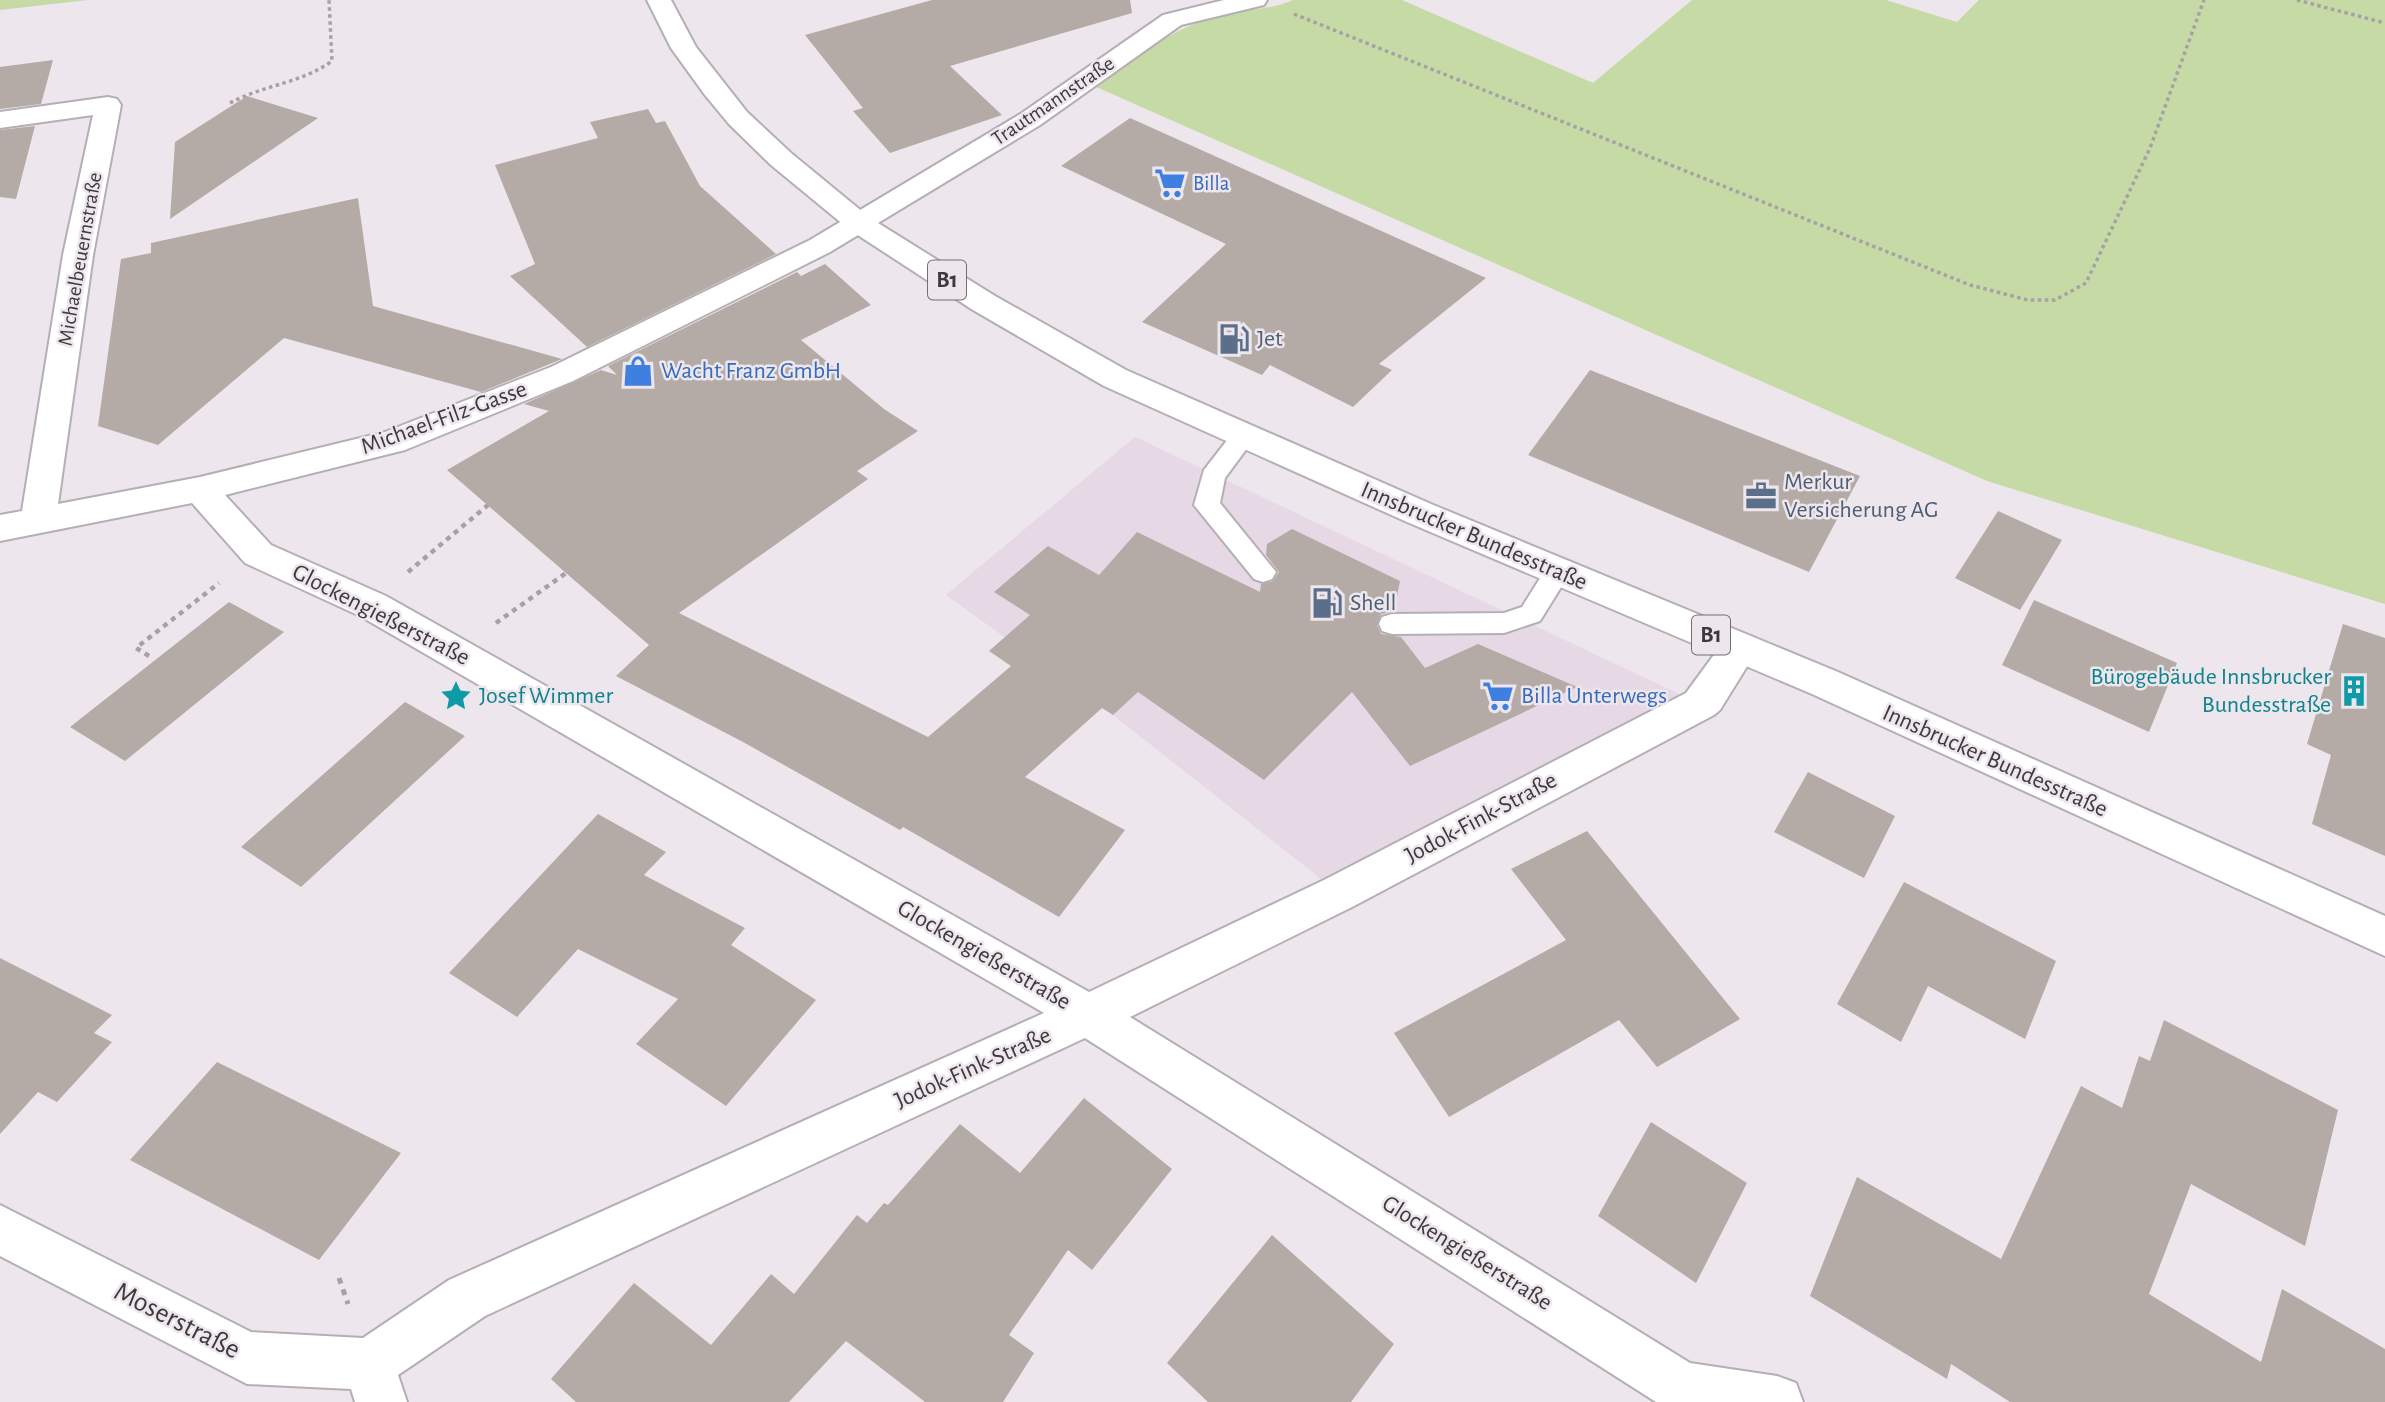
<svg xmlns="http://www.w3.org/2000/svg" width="2385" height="1402" font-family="'Alegreya Sans',sans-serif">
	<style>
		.built { fill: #e6d8e4 }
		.green { fill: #c6daa6 }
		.building { fill: #b4aba6 }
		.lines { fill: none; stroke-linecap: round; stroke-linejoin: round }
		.service-casing { stroke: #b6aeb5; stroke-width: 4 }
		.minor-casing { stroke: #b6aeb5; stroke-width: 4 }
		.primary-casing { stroke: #b6aeb5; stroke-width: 4 }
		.path-far2 { stroke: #a6a1a5; stroke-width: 3.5; stroke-dasharray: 3.5 3.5; stroke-linecap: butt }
		.path-far1 { stroke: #a6a1a5; stroke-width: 4.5; stroke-dasharray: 5 5; stroke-linecap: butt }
		.path { stroke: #a6a1a5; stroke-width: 5; stroke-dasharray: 6 6; stroke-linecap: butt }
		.service { fill: #fff; fill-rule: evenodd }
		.minor { fill: #fff; fill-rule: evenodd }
		.primary { fill: #fff; fill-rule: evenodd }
		.labels { text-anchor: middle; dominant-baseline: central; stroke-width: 5; stroke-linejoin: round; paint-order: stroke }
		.far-street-label { font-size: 21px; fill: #3d3a3c; stroke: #ede6ec }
		.far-shop-label { font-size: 21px; fill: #366cbe; stroke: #ede6ec; text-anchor: start }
		.shield { fill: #ede6ec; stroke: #726e71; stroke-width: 2 }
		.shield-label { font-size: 23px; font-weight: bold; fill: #3d3a3c }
		.service-label { font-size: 24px; fill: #4e5e75; stroke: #ede6ec; text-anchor: start }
		.shop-label { font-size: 24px; fill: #366cbe; stroke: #ede6ec; text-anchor: start }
		.street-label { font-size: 24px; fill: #3d3a3c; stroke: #ede6ec }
		.culture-label { font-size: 24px; fill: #0d838f; stroke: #ede6ec; text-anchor: end }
		.near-street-label { font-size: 28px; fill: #3d3a3c; stroke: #ede6ec }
	</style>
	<rect width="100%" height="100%" fill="#ede6ec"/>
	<!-- built -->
	<path class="built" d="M1135,437L1700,704L1339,893L1113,715L946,595Z"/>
	<!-- green -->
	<path class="green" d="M0,0H88L0,10Z
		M1293,0H1402L1593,83L1692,0H1886L1957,22L1979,0H2385V604L1987,481L1094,86C1133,60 1172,28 1218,15C1242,8 1269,11 1293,0Z"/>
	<!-- building -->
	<path class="building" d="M932,0H1130L1132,13L950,66L1002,115L890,153L853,111L863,108L805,35Z
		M53,60L41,104L0,109V67Z
		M247,96L318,118L170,219L175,142Z
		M648,109L656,123L665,121L700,186L776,254L587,347L510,276L535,264L495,165L598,138L590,122Z
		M1130,118L1486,278L1379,364L1392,370L1353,407L1270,365L1262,375L1142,322L1226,244L1061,166Z
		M35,126L16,199L0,197V130Z
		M358,198L373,306L562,359L481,392L284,338L158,445L98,426L121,259L151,253V243Z
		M825,264L871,305L801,340L884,409L918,431L857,471L868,479L679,613L928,737L1011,666L989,651L1030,615L994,592L1048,546L1099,575L1137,532L1260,592L1261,584L1273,581L1279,572L1266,555L1267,544L1292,529L1400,581L1394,611L1381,614L1377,625L1381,634L1401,637L1425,668L1478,644L1577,687L1410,766L1352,692L1264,780L1138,692L1113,715L1102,708L1025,777L1125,830L1059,917L903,827L900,830L743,742L616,676L649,645L447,470L549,411L524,404L601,370L617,375L608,366L797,272L801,276Z
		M1590,370L1860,476L1809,572L1528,455Z
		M1998,511L2062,540L2020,610L1955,578Z
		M2034,600L2177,663L2149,732L2002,665Z
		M229,602L284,632L125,761L70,727Z
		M2343,624L2385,638V856L2312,824L2331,755L2307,744Z
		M405,702L465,736L301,887L241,847Z
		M1808,772L1895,816L1864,878L1774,832Z
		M598,814L666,852L644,875L745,928L731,945L816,1000L726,1106L636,1044L678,999L578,949L517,1017L449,973Z
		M1587,831L1740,1019L1657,1067L1619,1020L1449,1117L1394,1033L1566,940L1511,869Z
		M1904,882L2056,961L2025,1039L1928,986L1901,1042L1837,1004Z
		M0,958L112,1015L94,1033L112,1042L57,1102L38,1092L0,1134Z
		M2164,1020L2338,1110L2305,1246L2191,1184L2149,1294L2261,1362L2282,1289L2385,1349V1402H2010L1951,1364L1947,1379L1810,1296L1857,1177L2001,1259L2081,1086L2122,1108L2139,1056L2150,1061Z
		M217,1062L401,1153L319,1260L130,1160Z
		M1084,1098L1172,1169L1092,1270L1068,1250L1009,1335L1034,1353L1003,1402H925L846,1341L789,1402H576L551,1379L634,1283L711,1345L771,1274L794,1294L857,1215L867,1223L884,1203L888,1205L960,1124L1020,1173Z
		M1651,1122L1747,1183L1696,1283L1598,1216Z
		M1272,1235L1394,1344L1351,1402H1208L1167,1363Z"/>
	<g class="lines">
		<defs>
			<path id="service" d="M1244,428L1253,430L1256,436L1225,478L1220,503L1276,572L1272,579L1263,582L1254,579L1194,505L1204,470L1235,430Z
				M1558,561L1567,564L1571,571L1540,621L1504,633L1392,634L1382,631L1379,624L1382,617L1392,614L1504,613L1522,607L1549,564Z"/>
			<path id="minor" d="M1224,0H1267L1264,5L1181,25L1040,125L830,252L573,381L405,450L225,495L271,545L386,596L1089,992L1324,880L1686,693L1727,637L1740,632L1753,637L1759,647L1720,710L1714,715L1354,906L1130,1017L1690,1363L1777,1376L1796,1383L1803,1402H1656L1085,1038L485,1316L398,1375L407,1402H355L351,1389L247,1384L0,1256V1205L251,1332L363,1338L449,1280L1044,1013L360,616L245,563L192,503L0,541V515L22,511L63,255L93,115L0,128V112L108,97L117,99L121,105L93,255L58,504L200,477L385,432L551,367L810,240L1022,113L1163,15Z"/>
			<path id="primary" d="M647,0H671L696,47L747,112L791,153L870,218L995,296L1126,370L1431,504L1838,672L2385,916V956L1812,694L1407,522L1104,386L973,310L850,230L771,165L729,124L705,95L671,48Z"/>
		</defs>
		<!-- service casing -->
		<use href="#service" class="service-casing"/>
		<!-- minor casing -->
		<use href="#minor" class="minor-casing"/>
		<!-- primary casing -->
		<use href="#primary" class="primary-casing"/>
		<!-- path-far2 -->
		<path class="path-far2" d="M2297,0L2385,23
			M1294,14L1970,285L2028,300H2055L2086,283L2150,148L2204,0
			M230,103C263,85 302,83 332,61L329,0"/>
		<!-- path-far1 -->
		<path class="path-far1" d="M408,572L488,505
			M496,623L566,573
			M149,656L136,648L219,583"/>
		<!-- path -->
		<path class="path" d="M339,1278L348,1304"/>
		<!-- service -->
		<use href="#service" class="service"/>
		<!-- minor -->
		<use href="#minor" class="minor"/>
		<!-- primary -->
		<use href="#primary" class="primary"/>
	</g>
	<!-- icons -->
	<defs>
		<symbol id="supermarket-bare" viewBox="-9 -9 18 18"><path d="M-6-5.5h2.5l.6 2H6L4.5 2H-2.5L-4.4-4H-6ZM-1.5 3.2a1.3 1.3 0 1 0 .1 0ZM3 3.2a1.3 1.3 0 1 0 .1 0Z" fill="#3f7fe0" stroke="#ede6ec" stroke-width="2.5" paint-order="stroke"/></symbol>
		<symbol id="fuel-bare" viewBox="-9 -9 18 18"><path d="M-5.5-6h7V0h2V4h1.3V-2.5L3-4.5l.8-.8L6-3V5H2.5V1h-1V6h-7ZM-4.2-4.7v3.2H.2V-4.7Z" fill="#5c6f8a" stroke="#ede6ec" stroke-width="2.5" paint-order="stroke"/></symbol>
		<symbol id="shop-bare" viewBox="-9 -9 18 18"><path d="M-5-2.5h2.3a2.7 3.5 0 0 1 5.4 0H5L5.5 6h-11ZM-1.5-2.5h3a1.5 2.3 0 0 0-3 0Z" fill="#3f7fe0" stroke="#ede6ec" stroke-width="2.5" paint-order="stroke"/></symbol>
		<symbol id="office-bare" viewBox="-9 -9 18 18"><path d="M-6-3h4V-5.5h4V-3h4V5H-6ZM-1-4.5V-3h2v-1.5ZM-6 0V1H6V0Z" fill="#5c6f8a" stroke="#ede6ec" stroke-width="2.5" paint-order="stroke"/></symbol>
		<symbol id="building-bare" viewBox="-9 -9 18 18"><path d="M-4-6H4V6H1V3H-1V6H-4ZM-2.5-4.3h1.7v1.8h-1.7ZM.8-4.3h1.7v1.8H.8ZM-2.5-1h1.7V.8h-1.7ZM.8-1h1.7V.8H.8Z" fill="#0f9aa8" stroke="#ede6ec" stroke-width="2.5" paint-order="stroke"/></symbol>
		<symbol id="sight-bare" viewBox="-9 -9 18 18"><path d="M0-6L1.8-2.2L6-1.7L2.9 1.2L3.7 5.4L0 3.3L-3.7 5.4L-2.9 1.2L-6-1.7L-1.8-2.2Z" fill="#0f9aa8" stroke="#ede6ec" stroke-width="2.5" paint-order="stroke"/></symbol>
	</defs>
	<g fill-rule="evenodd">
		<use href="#supermarket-bare" x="1148" y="161" width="44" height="44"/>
		<use href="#fuel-bare" x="1212" y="317" width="44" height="44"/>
		<use href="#shop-bare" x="616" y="349" width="44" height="44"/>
		<use href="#office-bare" x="1739" y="474" width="44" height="44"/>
		<use href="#fuel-bare" x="1305" y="581" width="44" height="44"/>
		<use href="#building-bare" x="2332" y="669" width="44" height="44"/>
		<use href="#sight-bare" x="434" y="674" width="44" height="44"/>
		<use href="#supermarket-bare" x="1476" y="674" width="44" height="44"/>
	</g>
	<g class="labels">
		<!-- far-street labels -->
		<g class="far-street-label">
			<text transform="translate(1053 101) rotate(-34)">Trautmannstraße</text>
			<text transform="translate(80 259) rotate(-80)">Michaelbeuernstraße</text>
		</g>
		<!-- far-shop labels -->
		<g class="far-shop-label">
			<text x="1193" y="183">Billa</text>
		</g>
		<!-- shield labels -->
		<g class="shield">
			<rect x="928" y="260.5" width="38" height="39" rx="5"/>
			<rect x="1692" y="615.5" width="38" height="39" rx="5"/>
		</g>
		<g class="shield-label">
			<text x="947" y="280">B1</text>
			<text x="1711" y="635">B1</text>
		</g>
		<!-- service labels -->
		<g class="service-label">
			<text x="1257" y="339">Jet</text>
			<text x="1784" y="482">Merkur<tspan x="1784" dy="28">Versicherung AG</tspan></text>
			<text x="1350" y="603">Shell</text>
		</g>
		<!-- shop labels -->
		<g class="shop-label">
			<text x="661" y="371">Wacht Franz GmbH</text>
			<text x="1521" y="696">Billa Unterwegs</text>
		</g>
		<!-- street labels -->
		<g class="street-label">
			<text transform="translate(444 418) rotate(-20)">Michael-Filz-Gasse</text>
			<text transform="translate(1474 536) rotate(23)">Innsbrucker Bundesstraße</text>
			<text transform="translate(381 615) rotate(27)">Glockengießerstraße</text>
			<text transform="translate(1995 761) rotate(24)">Innsbrucker Bundesstraße</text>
			<text transform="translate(1481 818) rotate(-28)">Jodok-Fink-Straße</text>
			<text transform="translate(984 955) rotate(30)">Glockengießerstraße</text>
			<text transform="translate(973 1068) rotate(-24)">Jodok-Fink-Straße</text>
			<text transform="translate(1467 1253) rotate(32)">Glockengießerstraße</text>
		</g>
		<!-- culture labels -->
		<g class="culture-label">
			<text x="2331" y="677">Bürogebäude Innsbrucker<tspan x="2331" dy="28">Bundesstraße</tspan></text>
			<text x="479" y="696" text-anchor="start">Josef Wimmer</text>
		</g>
		<!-- near-street labels -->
		<g class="near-street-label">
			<text transform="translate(177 1321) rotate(27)">Moserstraße</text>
		</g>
	</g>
</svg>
